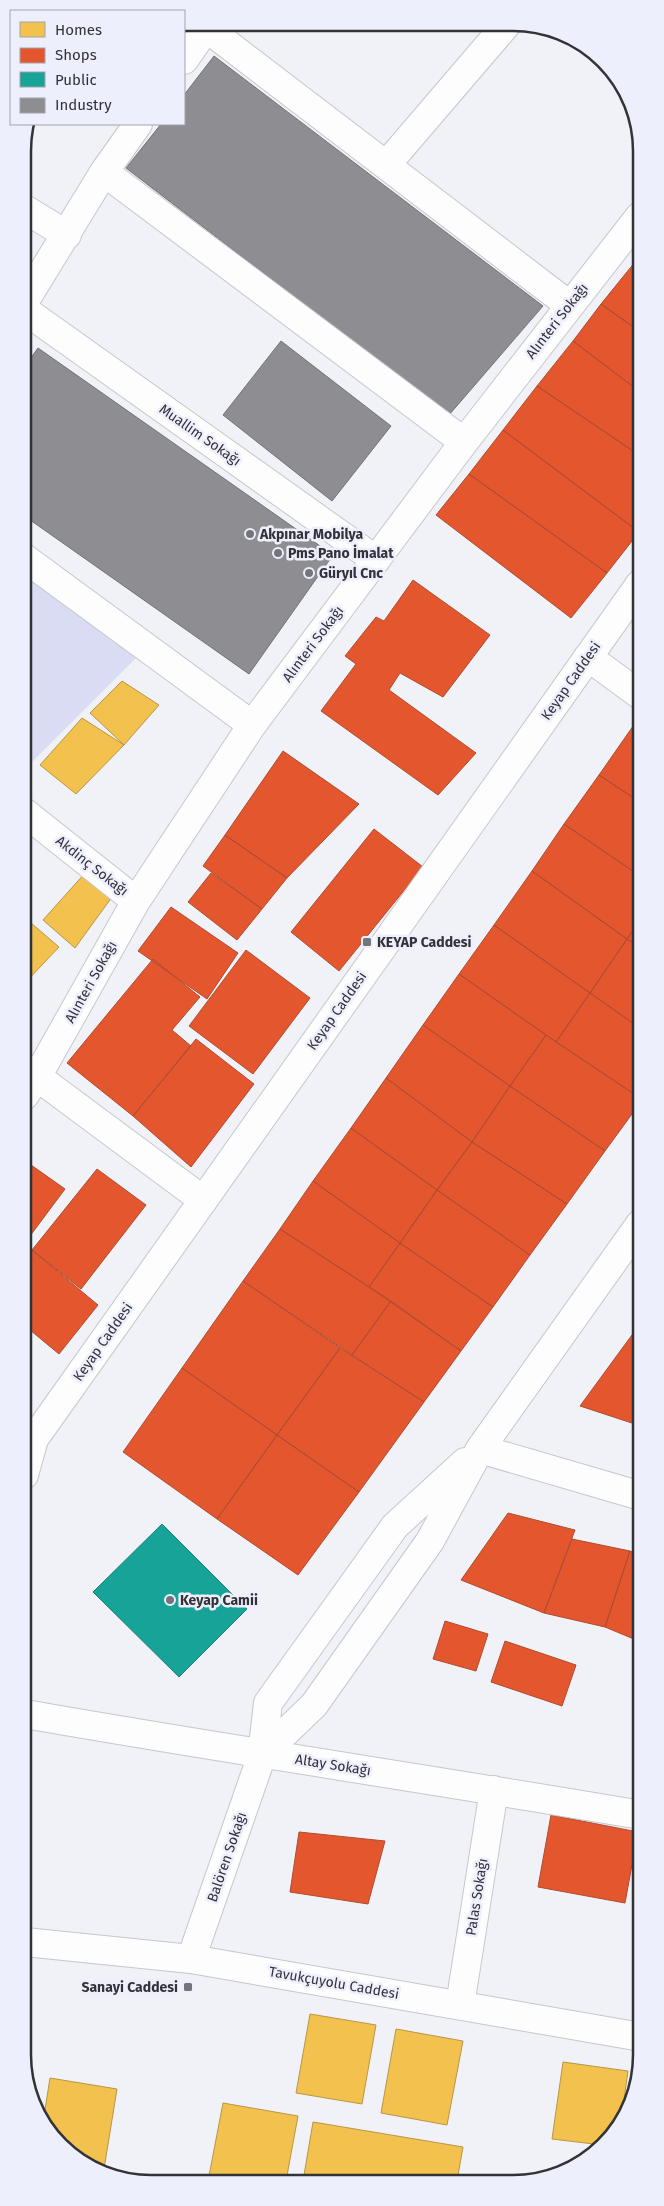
<svg xmlns="http://www.w3.org/2000/svg" width="664" height="2206" font-family="'Fira Sans',sans-serif">
	<style>
		.green { fill: #d9dcf2 }
		.homes { fill: #f2c14e; stroke: #b89647 }
		.shops { fill: #e4572e; stroke: #af4c31 }
		.public { fill: #17a398; stroke: #1f817b }
		.industry { fill: #8d8d92; stroke: #727277 }
		.lines { fill: none; stroke-linecap: round; stroke-linejoin: round }
		.minor-casing { stroke: #c6c7cb; stroke-width: 30 }
		.major-casing { stroke: #c6c7cb; stroke-width: 30 }
		.minor { stroke: #fdfdfe; stroke-width: 28 }
		.major { stroke: #fdfdfe; stroke-width: 28 }
		.poi-dot { fill: #74757b; stroke: #edeffc; stroke-width: 2 }
		.labels { text-anchor: middle; dominant-baseline: central; stroke-width: 5; stroke-linejoin: round; paint-order: stroke }
		.street-label { font-size: 14px; fill: #323237; stroke: #edeffc }
		.poi-label { font-size: 14px; font-weight: bold; fill: #323237; stroke: #edeffc; text-anchor: start }
		.rim { fill: none; stroke: #323237; stroke-width: 2.5 }
	</style>
	<rect width="100%" height="100%" fill="#f0f2f8"/>
	<!-- green -->
	<path class="green" d="M23,570L139,655L27,767L23,765Z"/>
	<!-- homes -->
	<path class="homes" d="M122,681L159,705L124,745L90,713Z
		M82,718L124,745L76,794L40,765Z
		M86,872L112,897L75,948L43,920Z
		M24,917L59,947L24,984Z
		M310,2014L376,2025L362,2104L296,2093Z
		M396,2029L463,2041L447,2125L381,2113Z
		M563,2062L628,2071L621,2121L610,2139L602,2145L552,2139Z
		M50,2078L117,2089L104,2169L60,2145L44,2116Z
		M223,2103L298,2116L286,2181H208Z
		M313,2122L463,2147L457,2181H303Z"/>
	<!-- shops -->
	<path class="shops" d="M635,262L639,265V331L601,304Z
		M601,304L639,331V391L573,341Z
		M573,341L639,391V455L537,386Z
		M537,386L639,455V532L503,430Z
		M503,430L639,532L607,573L469,474Z
		M469,474L607,573L571,618L436,515Z
		M413,580L490,635L443,697L400,673L389,690L476,753L438,795L321,711L356,664L345,656L376,617L384,621Z
		M638,719L640,721V802L599,775Z
		M283,751L359,804L287,878L225,835Z
		M599,775L640,802V876L564,824Z
		M564,824L640,876V920L627,939L532,871Z
		M374,829L423,867L339,971L291,932Z
		M225,835L287,878L262,909L203,866Z
		M532,871L627,939L590,993L494,925Z
		M211,873L262,909L237,940L188,902Z
		M171,907L238,953L207,999L138,951Z
		M640,920V947L627,939Z
		M494,925L590,993L556,1042L459,974Z
		M627,939L640,947V1028L590,993Z
		M246,950L310,998L253,1074L189,1026Z
		M153,959L200,997L172,1030L191,1046L133,1116L67,1063Z
		M459,974L546,1035L510,1086L423,1025Z
		M590,993L640,1028V1098L556,1042Z
		M423,1025L510,1086L472,1142L386,1078Z
		M546,1035L640,1098V1103L605,1151L510,1086Z
		M196,1039L254,1084L191,1167L133,1116Z
		M386,1078L472,1142L437,1190L351,1128Z
		M510,1086L605,1151L567,1204L472,1142Z
		M351,1128L437,1190L400,1243L313,1181Z
		M472,1142L567,1204L530,1255L437,1190Z
		M24,1160L65,1189L24,1244Z
		M97,1169L146,1205L81,1289L32,1250Z
		M313,1181L400,1243L369,1287L280,1229Z
		M437,1190L530,1255L493,1307L400,1243Z
		M280,1229L391,1301L352,1355L243,1281Z
		M400,1243L493,1307L461,1351L369,1287Z
		M32,1250L98,1305L59,1354L24,1325V1261Z
		M243,1281L340,1348L277,1435L182,1368Z
		M391,1301L461,1351L424,1402L352,1355Z
		M640,1324L641,1426L580,1406Z
		M340,1348L424,1402L359,1492L277,1435Z
		M182,1368L277,1435L217,1519L123,1452Z
		M277,1435L359,1492L298,1575L217,1519Z
		M508,1513L575,1530L544,1613L461,1580Z
		M572,1539L630,1551L605,1627L544,1613Z
		M630,1551L641,1556V1642L605,1627Z
		M445,1621L488,1634L476,1671L433,1659Z
		M505,1641L576,1665L562,1706L491,1682Z
		M551,1815L638,1832L625,1903L538,1887Z
		M299,1832L385,1841L368,1904L290,1892Z"/>
	<!-- public -->
	<path class="public" d="M162,1524L247,1609L179,1677L93,1592Z"/>
	<!-- industry -->
	<path class="industry" d="M214,56L543,306L449,415L126,168L161,124H184V95Z
		M281,341L391,426L332,501L223,415Z
		M38,348L333,555L249,674L23,515V369Z"/>
	<g class="lines">
		<defs>
			<path id="minor" d="M200,23L569,305
				M184,60L210,23
				M387,164L506,25
				M104,172L464,442
				M23,208L67,235
				M23,304L104,172L138,124
				M23,309L376,560
				M23,557L252,725
				M588,657L640,695
				M24,812L136,901
				M24,1067L203,1200
				M24,1096L37,1077L136,901L252,725L464,442L639,217
				M480,1449L641,1496
				M25,1714C230,1750 436,1780 641,1815
				M262,1755L314,1705L430,1541L480,1449L640,1224
				M191,1959L262,1755L268,1703L395,1526L465,1462
				M460,2005L494,1790"/>
			<path id="major" d="M24,1475L34,1439L640,584
				M25,1942L191,1959L641,2037"/>
		</defs>
		<!-- minor casing -->
		<use href="#minor" class="minor-casing"/>
		<!-- major casing -->
		<use href="#major" class="major-casing"/>
		<!-- minor -->
		<use href="#minor" class="minor"/>
		<!-- major -->
		<use href="#major" class="major"/>
	</g>
	<!-- markers -->
	<g class="poi-dot">
		<circle cx="250" cy="534" r="5"/>
		<circle cx="278" cy="553" r="5"/>
		<circle cx="309" cy="573" r="5"/>
		<rect x="362" y="937" width="10" height="10" rx="2.5"/>
		<circle cx="170" cy="1600" r="5"/>
		<rect x="183" y="1982" width="10" height="10" rx="2.5"/>
	</g>
	<g class="labels">
		<!-- street labels -->
		<g class="street-label">
			<text transform="translate(557 321) rotate(-52)">Alınteri Sokağı</text>
			<text transform="translate(200 435) rotate(35)">Muallim Sokağı</text>
			<text transform="translate(313 644) rotate(-53)">Alınteri Sokağı</text>
			<text transform="translate(571 681) rotate(-55)">Keyap Caddesi</text>
			<text transform="translate(92 866) rotate(38)">Akdinç Sokağı</text>
			<text transform="translate(91 982) rotate(-61)">Alınteri Sokağı</text>
			<text transform="translate(337 1011) rotate(-55)">Keyap Caddesi</text>
			<text transform="translate(103 1342) rotate(-55)">Keyap Caddesi</text>
			<text transform="translate(333 1765) rotate(9)">Altay Sokağı</text>
			<text transform="translate(227 1857) rotate(-71)">Balören Sokağı</text>
			<text transform="translate(477 1897) rotate(-81)">Palas Sokağı</text>
			<text transform="translate(334 1983) rotate(10)">Tavukçuyolu Caddesi</text>
		</g>
		<!-- poi labels -->
		<g class="poi-label">
			<text x="260" y="534">Akpınar Mobilya</text>
			<text x="288" y="553">Pms Pano İmalat</text>
			<text x="319" y="573">Güryıl Cnc</text>
			<text x="377" y="942">KEYAP Caddesi</text>
			<text x="180" y="1600">Keyap Camii</text>
			<text x="178" y="1987" text-anchor="end">Sanayi Caddesi</text>
		</g>
	</g>
	<!-- crop -->
	<path d="M0 0H664V2206H0ZM151 31H513A120 120 0 0 1 633 151V2055A120 120 0 0 1 513 2175H151A120 120 0 0 1 31 2055V151A120 120 0 0 1 151 31Z" fill="#edeffc" fill-rule="evenodd"/>
	<path class="rim" d="M151 31H513A120 120 0 0 1 633 151V2055A120 120 0 0 1 513 2175H151A120 120 0 0 1 31 2055V151A120 120 0 0 1 151 31Z"/>
	<!-- legend -->
	<rect x="10" y="10" width="175" height="115" fill="#edeffc" stroke="#a2a3ad"/>
	<rect x="20" y="22" width="25" height="15" fill="#f2c14e" stroke="#a2a3ad"/>
	<text x="55" y="35" font-size="15" fill="#323237">Homes</text>
	<rect x="20" y="48" width="25" height="15" fill="#e4572e" stroke="#a2a3ad"/>
	<text x="55" y="60" font-size="15" fill="#323237">Shops</text>
	<rect x="20" y="72" width="25" height="15" fill="#17a398" stroke="#a2a3ad"/>
	<text x="55" y="85" font-size="15" fill="#323237">Public</text>
	<rect x="20" y="98" width="25" height="15" fill="#8d8d92" stroke="#a2a3ad"/>
	<text x="55" y="110" font-size="15" fill="#323237">Industry</text>
</svg>
